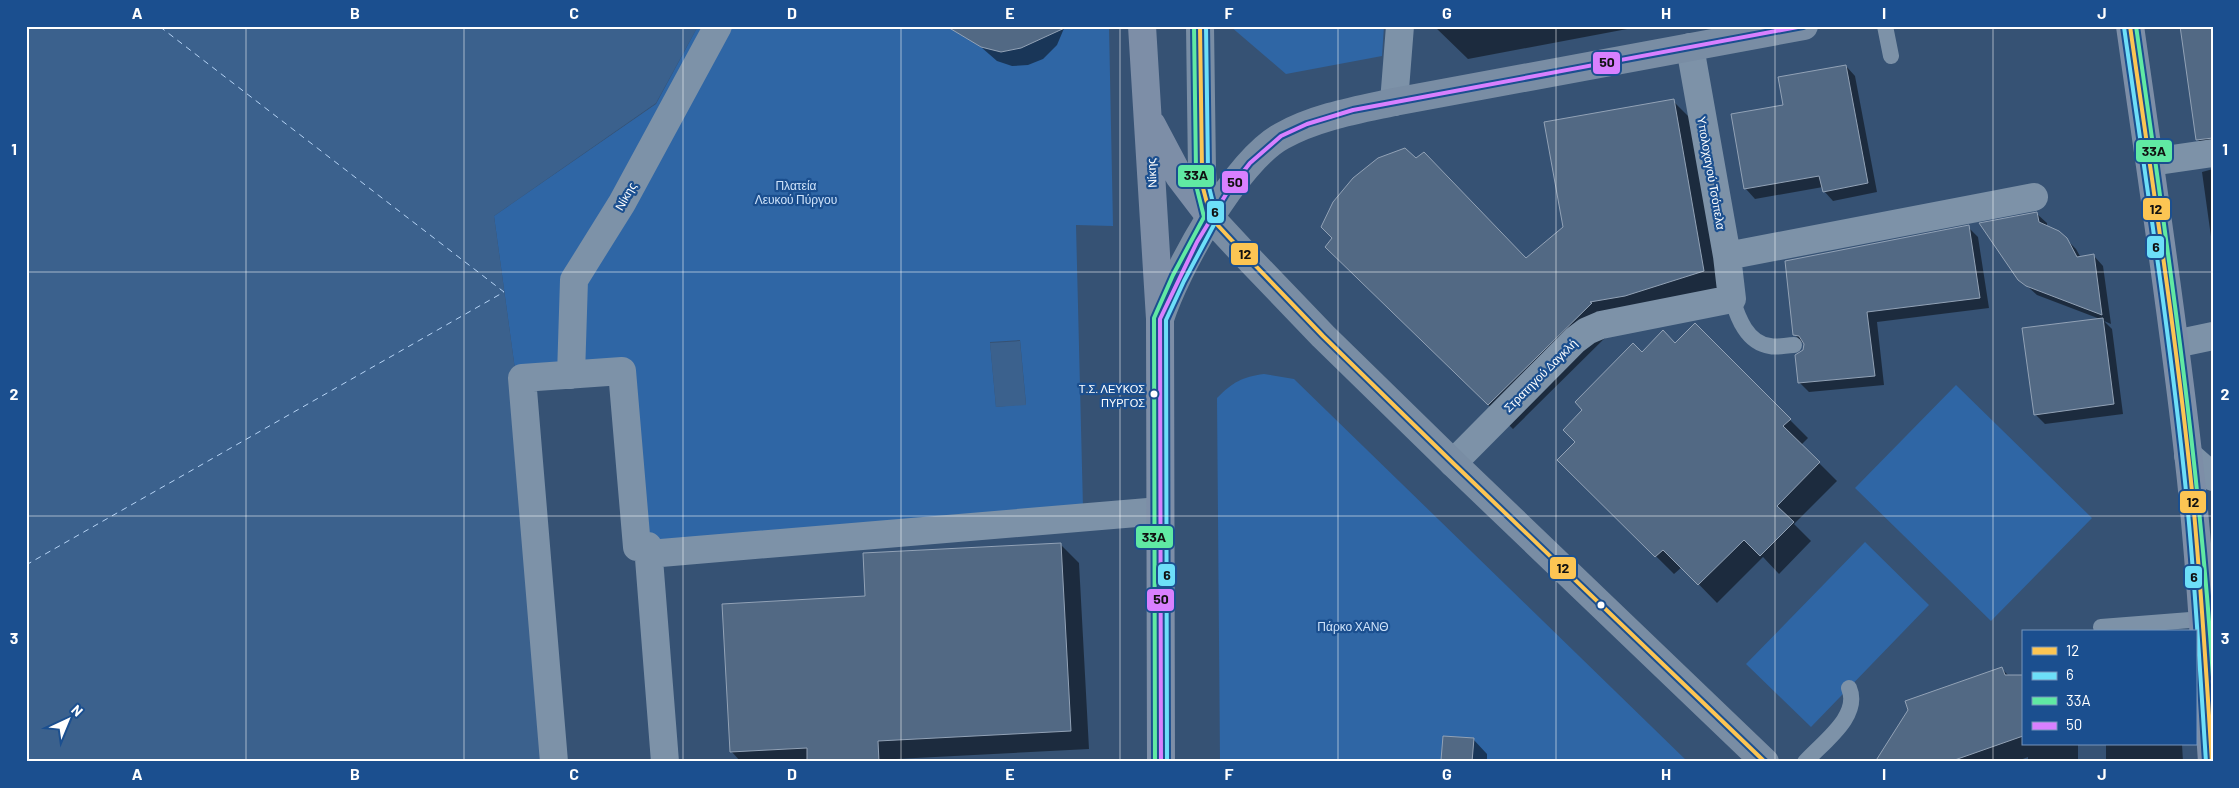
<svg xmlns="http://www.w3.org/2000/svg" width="2239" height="788" font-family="Barlow,sans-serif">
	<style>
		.green { fill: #2f66a5; fill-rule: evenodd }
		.water { fill: #3b618d }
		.shadow { fill: #0007 }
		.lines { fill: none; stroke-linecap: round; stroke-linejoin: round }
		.ferry { stroke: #b5d3f5; stroke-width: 1; stroke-dasharray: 6 5; stroke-linecap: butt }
		.building { fill: #526984; stroke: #92a2b6 }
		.lane { stroke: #7d92a8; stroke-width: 16 }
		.street { stroke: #7d92a8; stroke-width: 28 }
		.secondary { stroke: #798da4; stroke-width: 28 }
		.primary { stroke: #7d8ea7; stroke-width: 28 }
		.bus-1-casing { stroke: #1b4f8f; stroke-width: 8 }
		.bus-2-casing { stroke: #1b4f8f; stroke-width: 8 }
		.bus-3-casing { stroke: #1b4f8f; stroke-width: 8 }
		.bus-4-casing { stroke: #1b4f8f; stroke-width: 8 }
		.bus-1 { stroke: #fcc553; stroke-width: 4 }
		.bus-2 { stroke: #6ddff8; stroke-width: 4 }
		.bus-3 { stroke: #60e9a3; stroke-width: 4 }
		.bus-4 { stroke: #d880ff; stroke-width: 4 }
		.grid { fill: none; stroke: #fff; stroke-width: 1; stroke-opacity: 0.55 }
		.bus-dot { fill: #fff; stroke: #1b4f8f; stroke-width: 2 }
		.labels { text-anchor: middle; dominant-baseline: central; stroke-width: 4.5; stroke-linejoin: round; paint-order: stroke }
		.bus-label { font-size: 11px; fill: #fff; stroke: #1b4f8f; text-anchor: end }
		.street-label { font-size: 12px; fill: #fff; stroke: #1b4f8f }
		.park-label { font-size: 12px; fill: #cfe3fa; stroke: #1b4f8f }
		.line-badge { stroke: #1b4f8f; stroke-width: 2 }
		.pale-badge-label { font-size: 14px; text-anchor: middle; font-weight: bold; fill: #111 }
		.neatline { fill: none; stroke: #fff; stroke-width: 2 }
		.grid-label { font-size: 16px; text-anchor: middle; font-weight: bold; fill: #fff }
	</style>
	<rect width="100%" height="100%" fill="#365274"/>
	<!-- green -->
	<path class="green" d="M698,26H1109L1113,226L1076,225L1083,508L648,546L622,372L516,377L494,216L656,104ZM1020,340L1026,404L996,407L990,342Z
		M1230,26H1384L1382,56L1286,74Z
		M1264,374L1294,379L1688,762H1220L1217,398C1233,382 1242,377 1264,374Z
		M1956,385L2092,518L1991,621L1855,488Z
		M1865,542L1929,605L1811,727L1746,664Z"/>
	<!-- water -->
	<path class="water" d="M26,26H698L656,103L494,216L516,377L547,762H26Z
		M1020,341L1026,405L996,407L990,343Z"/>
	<!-- shadow -->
	<path class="shadow" d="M1065,26L1057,45L1043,59L1028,65L1012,66L997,61L966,34Z
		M1434,26H1643L1468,59Z
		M2213,26V154L2197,139Z
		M1846,66L1855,76L1877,192L1833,201L1824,191L1823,187L1755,199L1746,189L1732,115L1785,106Z
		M1673,101L1697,125L1728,295L1615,328L1513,429L1351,271L1526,260L1564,228Z
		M2213,169V251L2202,172Z
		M2037,214L2047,223V227L2066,239L2076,249L2081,258L2094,256L2103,266L2111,324L2104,321L2112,329L2123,414L2045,424L2035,414L2100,319L2037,295L2019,279Z
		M1968,227L1978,237L1989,308L1877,322L1884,385L1809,392L1799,382L1805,345L1794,334Z
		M1695,325L1808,438L1801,445L1837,481L1794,524L1811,541L1779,574L1763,557L1717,603L1682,567L1674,574L1559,460L1577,442L1642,353L1675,344Z
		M1060,544L1079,563L1089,749L896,759V762H741L731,751L866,597Z
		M2001,668L2010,677L2023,676V744H2078V762H2028V757L2015,762H1884Z
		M1473,739L1487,754V762H1445L1442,759Z
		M2106,744H2182L2183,762H2106Z"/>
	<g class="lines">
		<!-- ferry -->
		<path class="ferry" d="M26,565L504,292L159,26"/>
	</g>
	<!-- building -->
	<path class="building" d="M946,26H1069L1021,48L1001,52L981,47Z
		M2180,26H2213V138L2196,140Z
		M1846,65L1868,183L1823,192L1819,176L1744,189L1731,114L1783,105L1778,77Z
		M1674,99L1704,271L1625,296L1590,302L1592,303L1488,405L1325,247L1332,238L1321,227L1333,202L1353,178L1378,158L1405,148L1416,158L1424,152L1526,258L1563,227L1544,122Z
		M2037,212L2039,222L2059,231L2067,238L2077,257L2094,254L2102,315L2026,286L2018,280L1979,223Z
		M1969,225L1980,298L1867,312L1875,376L1798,383L1795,355L1803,350L1804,344L1799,336L1793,335L1785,261Z
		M2103,318L2114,404L2034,415L2022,328Z
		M1695,323L1791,419L1783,426L1820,462L1777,506L1794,522L1760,556L1744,540L1698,585L1663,550L1655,557L1557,460L1575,442L1563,430L1582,410L1575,402L1633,343L1642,352L1663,330L1675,343Z
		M1061,543L1071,731L878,741L879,762H807V748L730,752L722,604L865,596L863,553Z
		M2002,667L2005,675H2023V736L1949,762H1875L1908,710L1905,701Z
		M1443,736L1474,738L1472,762L1441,760Z"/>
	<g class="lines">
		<!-- lane -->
		<path class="lane" d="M1885,26L1891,56
			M1732,299C1738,318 1747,343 1770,346C1777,348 1786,345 1794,345
			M2101,627L2203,619
			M1805,762C1823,742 1861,716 1849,688"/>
		<!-- street -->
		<path class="street" d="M1394,102L1400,26
			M2151,162L2213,153
			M1727,256L2034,197
			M2175,344L2213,336
			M571,375L574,280L622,203L718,26
			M2188,455L2213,477
			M1453,463L1575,340L1587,331L1601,325L1732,299L1727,256L1690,47
			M649,554L1160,511
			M554,762L522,378L622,371L637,547L648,546L665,762"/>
		<!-- secondary -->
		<path class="secondary" d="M1200,26L1202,171L1203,188L1211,218L1251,261L1323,336L1453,463L1765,762
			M1160,319C1176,269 1236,161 1282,136C1316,117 1357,110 1394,102L1804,26"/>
		<!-- primary -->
		<path class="primary" d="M1142,26L1160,319L1161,762
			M2130,26C2150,168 2172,310 2188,453C2200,556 2205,659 2212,762
			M1152,125L1179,176L1211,218"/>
		<defs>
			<path id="bus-1" d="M1200,26L1202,171L1203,188L1211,218L1251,261L1323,336L1453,463L1765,762
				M2130,26C2152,181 2176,335 2192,491C2201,581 2206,671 2212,762"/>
			<path id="bus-2" d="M2124,27C2146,181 2170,336 2186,491C2195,581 2200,671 2206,762
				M1167,762L1166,320L1184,281L1217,219L1209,187L1208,171L1206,26"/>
			<path id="bus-3" d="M2136,26C2167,243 2199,459 2213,677
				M1155,762L1154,318L1173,275L1204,217L1197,189L1196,171L1194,26"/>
			<path id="bus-4" d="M1161,762L1160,319L1197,242L1228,191L1250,163L1281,136L1307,124L1353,110L1803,26"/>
		</defs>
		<!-- bus-1 casing -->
		<use href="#bus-1" class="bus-1-casing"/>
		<!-- bus-2 casing -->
		<use href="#bus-2" class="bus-2-casing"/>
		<!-- bus-3 casing -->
		<use href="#bus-3" class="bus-3-casing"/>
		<!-- bus-4 casing -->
		<use href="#bus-4" class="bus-4-casing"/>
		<!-- bus-1 -->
		<use href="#bus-1" class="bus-1"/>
		<!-- bus-2 -->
		<use href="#bus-2" class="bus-2"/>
		<!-- bus-3 -->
		<use href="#bus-3" class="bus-3"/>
		<!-- bus-4 -->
		<use href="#bus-4" class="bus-4"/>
	</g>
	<!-- grid -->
	<path class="grid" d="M246,26V762M464,26V762M683,26V762M901,26V762M1120,26V762M1338,26V762M1556,26V762M1775,26V762M1993,26V762M26,272H2213M26,516H2213"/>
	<!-- markers -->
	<g class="bus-dot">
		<circle cx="1154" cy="394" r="4.5"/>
		<circle cx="1601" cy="605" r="4.5"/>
	</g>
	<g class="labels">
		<!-- bus labels -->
		<g class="bus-label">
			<text x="1145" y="388">Τ.Σ. ΛΕΥΚΟΣ<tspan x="1145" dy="14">ΠΥΡΓΟΣ</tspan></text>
		</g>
		<!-- street labels -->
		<g class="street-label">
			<text transform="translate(1151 173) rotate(-93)">Νίκης</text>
			<text transform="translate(1712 173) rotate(80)">Υπολοχαγού Τσόπελα</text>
			<text transform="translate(625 196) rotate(-60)">Νίκης</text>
			<text transform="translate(1540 375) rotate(-45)">Στρατηγού Δαγκλή</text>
		</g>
		<!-- park labels -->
		<g class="park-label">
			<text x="796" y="185">Πλατεία<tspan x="796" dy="14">Λευκού Πύργου</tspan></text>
			<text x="1353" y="626">Πάρκο ΧΑΝΘ</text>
		</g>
	</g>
	<g class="line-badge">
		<rect x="1592" y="51" width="29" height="24" rx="5" fill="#d880ff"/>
		<rect x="2135" y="139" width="38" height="24" rx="5" fill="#60e9a3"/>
		<rect x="1177" y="164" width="38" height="24" rx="5" fill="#60e9a3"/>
		<rect x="1221" y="170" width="28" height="24" rx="5" fill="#d880ff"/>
		<rect x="2142" y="197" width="29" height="24" rx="5" fill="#fcc553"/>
		<rect x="1206" y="200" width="19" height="24" rx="5" fill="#6ddff8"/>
		<rect x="2146" y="235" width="19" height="24" rx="5" fill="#6ddff8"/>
		<rect x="1230" y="242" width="29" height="24" rx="5" fill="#fcc553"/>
		<rect x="2179" y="490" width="28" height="24" rx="5" fill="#fcc553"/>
		<rect x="1135" y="525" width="39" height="24" rx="5" fill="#60e9a3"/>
		<rect x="1549" y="556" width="28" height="24" rx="5" fill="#fcc553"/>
		<rect x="1157" y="563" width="19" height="24" rx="5" fill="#6ddff8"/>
		<rect x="2184" y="565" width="19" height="24" rx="5" fill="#6ddff8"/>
		<rect x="1146" y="588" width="29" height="24" rx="5" fill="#d880ff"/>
	</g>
	<g class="pale-badge-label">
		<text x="1607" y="67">50</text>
		<text x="2154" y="156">33A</text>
		<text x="1196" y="180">33A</text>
		<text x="1235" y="187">50</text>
		<text x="2156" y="214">12</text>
		<text x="1215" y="217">6</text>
		<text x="2156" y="252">6</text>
		<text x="1245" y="259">12</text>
		<text x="2193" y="507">12</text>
		<text x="1154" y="542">33A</text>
		<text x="1563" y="573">12</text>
		<text x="1167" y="580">6</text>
		<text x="2194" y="582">6</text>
		<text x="1161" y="604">50</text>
	</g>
	<!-- border -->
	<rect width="2239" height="788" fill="none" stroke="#1b4f8f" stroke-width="55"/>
	<!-- legend -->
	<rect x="2022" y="630" width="175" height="115" fill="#1b4f8f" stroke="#7695bc"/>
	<rect x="2032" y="647" width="25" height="8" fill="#fcc553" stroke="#7695bc"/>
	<text x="2066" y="656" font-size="15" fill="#ffffff">12</text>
	<rect x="2032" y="672" width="25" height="8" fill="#6ddff8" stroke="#7695bc"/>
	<text x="2066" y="680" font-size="15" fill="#ffffff">6</text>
	<rect x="2032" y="697" width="25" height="8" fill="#60e9a3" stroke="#7695bc"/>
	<text x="2066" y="706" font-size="15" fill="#ffffff">33A</text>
	<rect x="2032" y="722" width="25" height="8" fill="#d880ff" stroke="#7695bc"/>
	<text x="2066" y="730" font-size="15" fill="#ffffff">50</text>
	<!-- north arrow -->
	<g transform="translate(68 720) rotate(44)" stroke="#1b4f8f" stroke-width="4" paint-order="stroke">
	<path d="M0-4L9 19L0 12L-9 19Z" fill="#ffffff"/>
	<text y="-8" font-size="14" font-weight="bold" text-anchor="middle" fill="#ffffff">N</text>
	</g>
	<rect x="28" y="28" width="2184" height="732" class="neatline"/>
	<g class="grid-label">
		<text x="137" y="19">A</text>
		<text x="355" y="19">B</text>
		<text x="574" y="19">C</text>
		<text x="792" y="19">D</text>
		<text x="1010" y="19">E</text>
		<text x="1229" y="19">F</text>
		<text x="1447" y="19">G</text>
		<text x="1666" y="19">H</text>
		<text x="1884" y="19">I</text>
		<text x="2102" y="19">J</text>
		<text x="14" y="155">1</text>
		<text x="2225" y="155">1</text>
		<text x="14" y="400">2</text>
		<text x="2225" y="400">2</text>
		<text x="14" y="644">3</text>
		<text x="2225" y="644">3</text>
		<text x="137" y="780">A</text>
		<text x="355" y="780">B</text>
		<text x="574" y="780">C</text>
		<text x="792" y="780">D</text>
		<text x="1010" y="780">E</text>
		<text x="1229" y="780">F</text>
		<text x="1447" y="780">G</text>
		<text x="1666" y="780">H</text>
		<text x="1884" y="780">I</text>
		<text x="2102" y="780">J</text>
	</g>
</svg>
